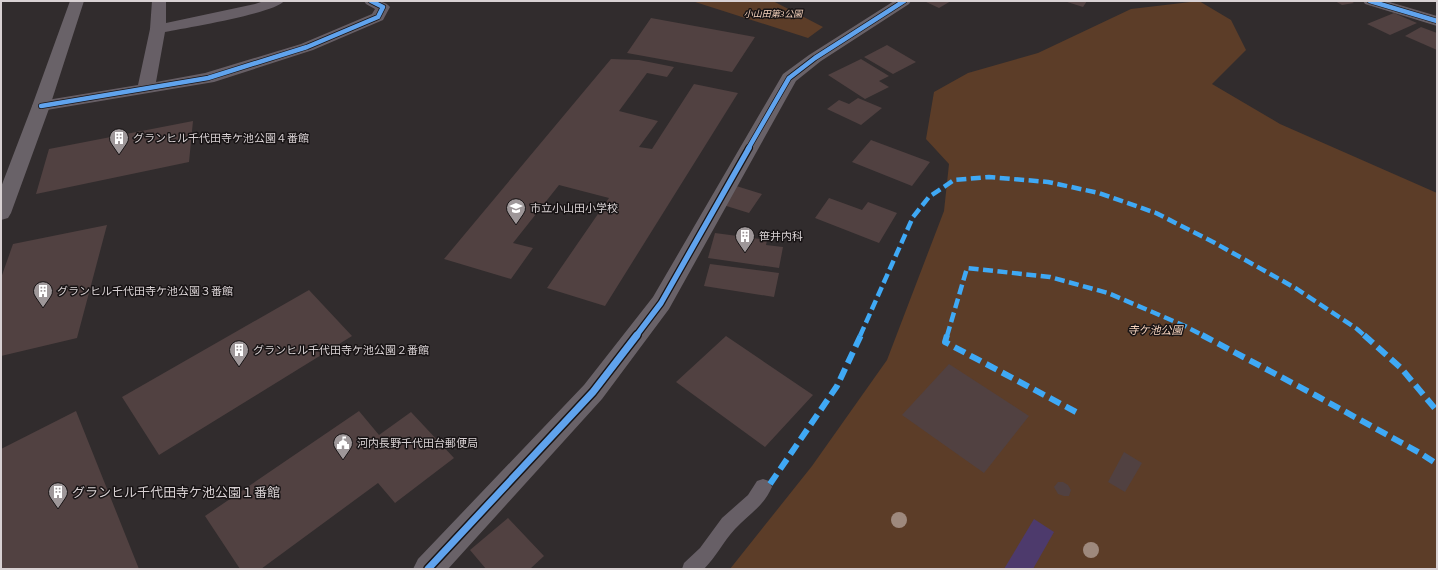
<svg xmlns="http://www.w3.org/2000/svg" width="1438" height="570" font-family="'Times New Roman','Noto Sans JP',serif">
	<style>
		.green { fill: #5c3d28 }
		.water { fill: #4d3a6c }
		.building { fill: #514141 }
		.lines { fill: none; stroke-linecap: round; stroke-linejoin: round }
		.lane { fill: #675f66; fill-rule: evenodd }
		.street { fill: #675f66; fill-rule: evenodd }
		.secondary { fill: #696268; fill-rule: evenodd }
		.quiet-far1 { stroke: #3fa9f5; stroke-width: 4.5; stroke-dasharray: 10 4.5; stroke-linecap: butt }
		.quiet { stroke: #3fa9f5; stroke-width: 6; stroke-dasharray: 12 6; stroke-linecap: butt }
		.cycleway-far2-casing { stroke: #181415; stroke-width: 6 }
		.cycleway-far1-casing { stroke: #181415; stroke-width: 8 }
		.cycleway-casing { stroke: #181415; stroke-width: 10 }
		.cycleway-far2 { stroke: #60a3ed; stroke-width: 4.5 }
		.cycleway-far1 { stroke: #60a3ed; stroke-width: 5.5 }
		.cycleway { stroke: #60a3ed; stroke-width: 7 }
		.tree { fill: #9e897d }
		.labels { text-anchor: middle; dominant-baseline: central; stroke-width: 3; stroke-linejoin: round; paint-order: stroke }
		.far-park-label { font-size: 9px; font-style: italic; fill: #f8d5bf; stroke: #181415 }
		.poi-label { font-size: 11px; fill: #d8d1d3; stroke: #181415; text-anchor: start }
		.park-label { font-size: 11px; font-style: italic; fill: #f8d5bf; stroke: #181415 }
		.near-poi-label { font-size: 13px; fill: #d8d1d3; stroke: #181415; text-anchor: start }
	</style>
	<rect width="100%" height="100%" fill="#312c2d"/>
	<!-- green -->
	<path class="green" d="M692,1H773L823,27L808,38Z
		M1199,1L1231,20L1246,50L1212,84L1280,124L1437,193V569H730L812,466L887,360L944,211L949,164L926,139L934,92L968,73L1038,53L1131,9Z"/>
	<!-- water -->
	<path class="water" d="M1034,519L1054,532L1033,569H1004Z"/>
	<!-- building -->
	<path class="building" d="M924,1H951L939,8Z
		M1064,1H1087L1083,7Z
		M1335,1H1351L1354,3L1342,5Z
		M1394,13L1417,23L1390,35L1367,24Z
		M651,18L755,37L732,72L627,53Z
		M1421,27L1437,33V50L1405,36Z
		M887,45L916,62L893,74L864,57Z
		M611,59L639,60L674,67L667,77L647,73L619,111L658,121L639,147L652,149L694,84L738,93L605,306L547,288L609,198L559,185L513,243L533,248L511,279L444,259Z
		M861,59L889,76L879,81L889,87L865,99L828,75Z
		M858,98L882,108L861,125L827,109L839,100L849,104Z
		M193,121L189,162L36,194L49,149Z
		M871,140L930,162L912,186L852,162Z
		M733,185L762,194L749,213L720,204Z
		M829,198L862,210L868,202L897,213L879,243L815,218Z
		M107,225L77,338L1,356V278L13,244Z
		M715,233L767,240L766,245L783,247L779,268L708,258Z
		M710,264L779,273L774,297L704,286Z
		M309,290L352,336L159,455L122,397Z
		M726,336L813,395L765,447L676,382Z
		M949,364L1029,416L984,473L902,415Z
		M76,411L139,569H1V449Z
		M359,411L379,435L411,412L454,458L395,503L378,483L261,569H240L205,516Z
		M1124,452L1142,463L1125,492L1108,482Z
		M1058,482H1063L1068,485L1071,490L1069,496H1064L1058,494L1054,487Z
		M508,518L544,556L530,569H486L470,550Z"/>
	<g class="lines">
		<!-- lane -->
		<path class="lane" d="M763,479L769,481L772,487C763,507 749,514 735,529C723,542 716,557 704,569H682L684,563L700,548L722,518L748,495L757,481Z"/>
		<!-- street -->
		<path class="street" d="M152,1H166V23L255,4L264,1H284C276,13 185,28 165,32L156,82L205,73L301,44L372,14L375,9L366,4L364,1C373,1 385,0 390,7L383,20L313,50L214,82L41,111L35,110L32,106L35,102L41,101L138,85L150,29Z
			M1363,1H1386L1437,16V26L1365,4Z"/>
		<!-- secondary -->
		<path class="secondary" d="M70,1H84L50,106L11,213L8,218L1,220V187L32,106Z
			M894,1H911L909,4L821,61L796,81L669,309L602,399L448,569H413L418,559L584,385L653,297L783,74L809,55Z"/>
		<!-- quiet-far1 -->
		<path class="quiet-far1" d="M860,336L913,217L929,197L954,180L989,177L1048,182L1099,193L1156,213L1215,243L1297,289L1357,329L1365,336
			M947,336L967,268L1050,277L1108,293L1185,326L1204,336"/>
		<!-- quiet -->
		<path class="quiet" d="M947,335L945,342L1076,412
			M1202,335L1315,395L1420,453L1437,464
			M1364,335L1401,368L1437,411
			M770,484L837,386L861,335"/>
		<defs>
			<path id="cycleway-far2" d="M1370,1L1437,21
				M41,106L208,78L307,47L378,17L383,7L371,1
				M748,149L789,78L815,58L904,1"/>
			<path id="cycleway-far1" d="M636,336L661,303L749,148"/>
			<path id="cycleway" d="M428,569L593,392L637,335"/>
		</defs>
		<!-- cycleway-far2 casing -->
		<use href="#cycleway-far2" class="cycleway-far2-casing"/>
		<!-- cycleway-far1 casing -->
		<use href="#cycleway-far1" class="cycleway-far1-casing"/>
		<!-- cycleway casing -->
		<use href="#cycleway" class="cycleway-casing"/>
		<!-- cycleway-far2 -->
		<use href="#cycleway-far2" class="cycleway-far2"/>
		<!-- cycleway-far1 -->
		<use href="#cycleway-far1" class="cycleway-far1"/>
		<!-- cycleway -->
		<use href="#cycleway" class="cycleway"/>
	</g>
	<!-- trees -->
	<g class="tree">
		<circle cx="899" cy="520" r="8"/>
		<circle cx="1091" cy="550" r="8"/>
	</g>
	<!-- icons -->
	<defs>
		<symbol id="building-pin" viewBox="-11 -11 22 30"><path d="M0 17L-7.5 6A9.5 9.5 0 1 1 7.5 6Z" fill="#9e9799" stroke="#181415"/><path d="M-4-6H4V6H1V3H-1V6H-4ZM-2.5-4.3h1.7v1.8h-1.7ZM.8-4.3h1.7v1.8H.8ZM-2.5-1h1.7V.8h-1.7ZM.8-1h1.7V.8H.8Z" fill="#fff"/></symbol>
		<symbol id="school-pin" viewBox="-11 -11 22 30"><path d="M0 17L-7.5 6A9.5 9.5 0 1 1 7.5 6Z" fill="#9e9799" stroke="#181415"/><path d="M0-5L7-2L0 1L-7-2ZM-4 1L0 2.5L4 1V4Q0 6-4 4Z" fill="#fff"/></symbol>
		<symbol id="civic-pin" viewBox="-11 -11 22 30"><path d="M0 17L-7.5 6A9.5 9.5 0 1 1 7.5 6Z" fill="#9e9799" stroke="#181415"/><path d="M-.6-6.5H3V-4.5H.6V-3L4-1V1h2V6H-6V1h2V-1L-.6-3ZM-1.2 2.5V6h2.4V2.5Z" fill="#fff"/></symbol>
	</defs>
	<g fill-rule="evenodd">
		<use href="#building-pin" x="108" y="127" width="22" height="30"/>
		<use href="#school-pin" x="505" y="197" width="22" height="30"/>
		<use href="#building-pin" x="734" y="225" width="22" height="30"/>
		<use href="#building-pin" x="32" y="280" width="22" height="30"/>
		<use href="#building-pin" x="228" y="339" width="22" height="30"/>
		<use href="#civic-pin" x="332" y="432" width="22" height="30"/>
		<use href="#building-pin" x="47" y="481" width="22" height="30"/>
	</g>
	<g class="labels">
		<!-- far-park labels -->
		<g class="far-park-label">
			<text x="773" y="14">小山田第3公園</text>
		</g>
		<!-- poi labels -->
		<g class="poi-label">
			<text x="133" y="138">グランヒル千代田寺ケ池公園４番館</text>
			<text x="530" y="208">市立小山田小学校</text>
			<text x="759" y="236">笹井内科</text>
			<text x="57" y="291">グランヒル千代田寺ケ池公園３番館</text>
			<text x="253" y="350">グランヒル千代田寺ケ池公園２番館</text>
			<text x="357" y="443">河内長野千代田台郵便局</text>
		</g>
		<!-- park labels -->
		<g class="park-label">
			<text x="1155" y="330">寺ケ池公園</text>
		</g>
		<!-- near-poi labels -->
		<g class="near-poi-label">
			<text x="72" y="492">グランヒル千代田寺ケ池公園１番館</text>
		</g>
	</g>
	<!-- border -->
	<rect width="1438" height="570" fill="none" stroke="#d8d1d3" stroke-width="4"/>
</svg>
